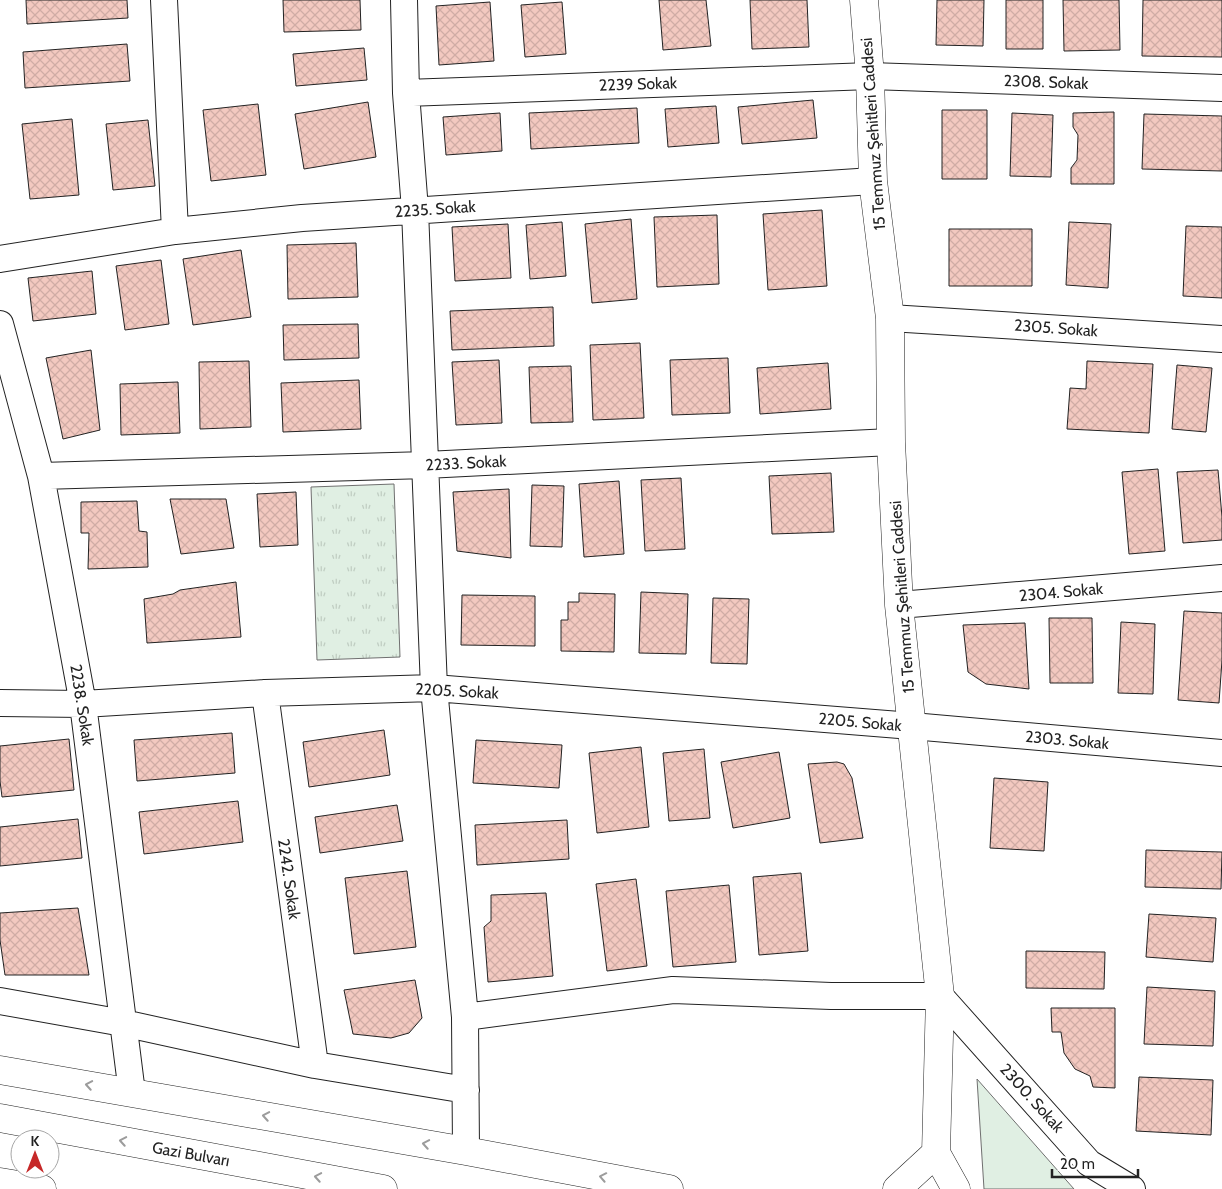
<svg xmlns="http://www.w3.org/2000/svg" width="1222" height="1189" font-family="Cabin,sans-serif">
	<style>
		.grass { fill: #e0efe3; stroke: #6f6f6f }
		.park { fill: url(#park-tufts); stroke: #6f6f6f }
		.building { fill: url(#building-cross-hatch); stroke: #222 }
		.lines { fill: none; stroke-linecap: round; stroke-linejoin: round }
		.street-casing { stroke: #222; stroke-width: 28 }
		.secondary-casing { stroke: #222; stroke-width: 29 }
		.highway-casing { stroke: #222; stroke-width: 29 }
		.street { stroke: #fff; stroke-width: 26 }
		.secondary { stroke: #fff; stroke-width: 28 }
		.highway { stroke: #fff; stroke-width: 28 }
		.oneway { stroke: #9c9c9c }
		.labels { text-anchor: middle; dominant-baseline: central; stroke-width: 4; stroke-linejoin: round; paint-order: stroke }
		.street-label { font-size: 16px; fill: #222; stroke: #fff }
	</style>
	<defs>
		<pattern id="park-tufts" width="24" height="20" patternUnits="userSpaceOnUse" patternTransform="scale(1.25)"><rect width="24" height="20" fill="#e0efe3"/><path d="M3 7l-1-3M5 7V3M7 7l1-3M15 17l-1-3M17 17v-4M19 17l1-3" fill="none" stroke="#c0cdc2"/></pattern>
		<pattern id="building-cross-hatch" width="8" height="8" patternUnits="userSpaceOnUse" patternTransform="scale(1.25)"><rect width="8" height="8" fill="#f3c9c0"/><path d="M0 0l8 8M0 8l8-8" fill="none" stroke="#d0aca5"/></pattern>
	</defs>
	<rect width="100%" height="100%" fill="#fff"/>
	<!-- grass -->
	<path class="grass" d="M977,1079L1074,1189H984Z"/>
	<!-- park -->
	<path class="park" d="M394,484L400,657L317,660L311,487Z"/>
	<!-- building -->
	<path class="building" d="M26,0H127L128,18L27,24Z
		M283,0H360L361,30L284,32Z
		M659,0H706L711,46L663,50Z
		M750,0H807L809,47L752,49Z
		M937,0H984L983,46L936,45Z
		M1006,0H1043V49H1006Z
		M1063,0H1119L1120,50L1064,51Z
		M1143,0H1222V57L1142,56Z
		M490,2L494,61L439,65L436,6Z
		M562,2L566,54L525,57L521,5Z
		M127,44L130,81L25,88L23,52Z
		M364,48L367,80L296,86L293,54Z
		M813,100L817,138L742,144L738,107Z
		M368,102L376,157L304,169L295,114Z
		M258,104L266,175L211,181L203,110Z
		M716,106L719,143L668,147L665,109Z
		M637,108L639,143L531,149L529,113Z
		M942,110H987V179H942Z
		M1114,112V184H1071V168L1077,160L1078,135L1073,127V113Z
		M500,113L502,151L446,155L443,117Z
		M1012,113L1053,115L1051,177L1010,176Z
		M1144,114L1222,116V171L1142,169Z
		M72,119L79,195L30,199L22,124Z
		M148,120L155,186L113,190L106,124Z
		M822,210L827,286L768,290L763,214Z
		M717,215L719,284L657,287L654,217Z
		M631,219L637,299L592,303L585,224Z
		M562,222L566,276L530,279L526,225Z
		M1069,222L1111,224L1108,288L1066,285Z
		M508,224L511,278L455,281L452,227Z
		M1186,226L1222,227V298L1183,296Z
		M949,229H1032V286H949Z
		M356,243L358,297L288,299L287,245Z
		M241,250L251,317L193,325L183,259Z
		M161,260L169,324L125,330L116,266Z
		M92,271L96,314L33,321L28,278Z
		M553,307L554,346L452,350L450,311Z
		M358,324L359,358L284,360L283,325Z
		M640,343L644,418L593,420L590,345Z
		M91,350L100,430L63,439L46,358Z
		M728,358L730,413L672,415L670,360Z
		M499,360L502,423L456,425L452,362Z
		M249,361L251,427L200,429L199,362Z
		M1087,361L1153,364L1149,433L1067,429L1070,388L1086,389Z
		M828,363L831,409L760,414L757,368Z
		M1177,365L1212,368L1206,432L1172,429Z
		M571,366L573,422L531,423L529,367Z
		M359,380L361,429L283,432L281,383Z
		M178,382L180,433L121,435L120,384Z
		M1158,469L1165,551L1129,554L1122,472Z
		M1218,470L1222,517V540L1183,543L1177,472Z
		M831,473L834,532L772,534L769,476Z
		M681,478L685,549L645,551L641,480Z
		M619,481L624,554L584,557L579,484Z
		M532,485L564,486L562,547L530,546Z
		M509,489L511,558L457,551L453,492Z
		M296,492L298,545L260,547L257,494Z
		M170,499H226L234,548L181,554Z
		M137,501L139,531L147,532L148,567L88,569L89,533H81V502Z
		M236,582L241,637L147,643L144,599L173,594L180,590Z
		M641,592L688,594L686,654L639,653Z
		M579,593L615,594L614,652L561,651V620H568V602H579Z
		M462,595L535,596V646L461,645Z
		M713,598L749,599L747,664L711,663Z
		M1184,611L1222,613V660L1219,703L1178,700Z
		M1049,618H1092L1093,683H1050Z
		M1121,622L1155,624L1153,694L1118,693Z
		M1025,623L1029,689L986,684L968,672L963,625Z
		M384,730L390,775L309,787L303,742Z
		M232,733L235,773L137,781L134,740Z
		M69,739L74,790L2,797L0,781V746Z
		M476,740L562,745L559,788L473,783Z
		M641,747L649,827L597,833L589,753Z
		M704,749L710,818L669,821L663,753Z
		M779,752L790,818L733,828L721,762Z
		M837,762L844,764L852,778L863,838L820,843L808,764Z
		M994,778L1048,782L1044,851L990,848Z
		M238,801L243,842L144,854L139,812Z
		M397,805L403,841L320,853L315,817Z
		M78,819L82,858L0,866V827Z
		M567,820L569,859L477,865L475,825Z
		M1146,850L1222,852L1221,889L1145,887Z
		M407,871L416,947L354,954L345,878Z
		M801,873L808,951L759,955L753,877Z
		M636,879L647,966L607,971L596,884Z
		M729,885L736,962L673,967L666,891Z
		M546,893L553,976L488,982L484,927L491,921V895Z
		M78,908L89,975H5L0,940V913Z
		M1149,914L1216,918L1213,962L1146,957Z
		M1026,951L1105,952L1104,989L1026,988Z
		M415,980L422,1018L409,1033L391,1038L353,1034L344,990Z
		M1147,987L1215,991L1213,1046L1144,1044Z
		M1051,1008H1115V1088L1093,1087L1090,1076L1075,1069L1064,1053L1061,1032H1052Z
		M1139,1077L1213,1080L1211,1135L1136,1131Z"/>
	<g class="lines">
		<defs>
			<path id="street" d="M164,0L175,231
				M404,0L406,93L415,210L434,688L465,1017L466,1151
				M406,93L870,76L1222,88
				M0,259L175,231L302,218L873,181
				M890,318L1222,339
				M0,324L41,476L83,704L132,1093
				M41,476L426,465L891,442
				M899,605L1222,578
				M265,693L315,1065
				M0,703L83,704L265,693L434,688L912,726L1222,753
				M0,1001L123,1023L315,1065L466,1090
				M465,1017L673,990L831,996H940L1089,1163L1132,1189"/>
			<path id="secondary" d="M864,0L870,76L873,181L890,318L891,442L899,605L940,996L936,1153L956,1189
				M897,1189L936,1153"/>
			<path id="highway" d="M0,1070L466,1151L669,1189
				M0,1118L383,1189
				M0,1182L42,1189"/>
		</defs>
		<!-- street casing -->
		<use href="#street" class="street-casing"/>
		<!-- secondary casing -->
		<use href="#secondary" class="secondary-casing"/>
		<!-- highway casing -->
		<use href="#highway" class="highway-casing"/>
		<!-- street -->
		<use href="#street" class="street"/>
		<!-- secondary -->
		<use href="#secondary" class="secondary"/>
		<!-- highway -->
		<use href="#highway" class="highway"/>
	</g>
	<!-- one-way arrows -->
	<defs><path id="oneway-chevron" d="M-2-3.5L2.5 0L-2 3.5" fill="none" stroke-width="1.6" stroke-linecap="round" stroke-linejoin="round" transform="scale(1.25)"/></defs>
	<g class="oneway">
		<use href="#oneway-chevron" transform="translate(89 1085) rotate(-170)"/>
		<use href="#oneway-chevron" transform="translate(266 1116) rotate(-170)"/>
		<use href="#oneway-chevron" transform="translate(123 1141) rotate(-170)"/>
		<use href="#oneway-chevron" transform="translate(426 1144) rotate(-170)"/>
		<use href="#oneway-chevron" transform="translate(318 1177) rotate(-170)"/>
		<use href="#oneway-chevron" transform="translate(603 1177) rotate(-169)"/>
	</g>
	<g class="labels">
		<!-- street labels -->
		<g class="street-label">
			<text transform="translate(1046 82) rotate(2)">2308. Sokak</text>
			<text transform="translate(638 84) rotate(-2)">2239 Sokak</text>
			<text transform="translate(873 134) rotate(-94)">15 Temmuz Şehitleri Caddesi</text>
			<text transform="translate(435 209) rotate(-4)">2235. Sokak</text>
			<text transform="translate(1056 328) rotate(4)">2305. Sokak</text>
			<text transform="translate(466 463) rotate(-3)">2233. Sokak</text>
			<text transform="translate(1061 592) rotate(-5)">2304. Sokak</text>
			<text transform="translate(902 597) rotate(-94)">15 Temmuz Şehitleri Caddesi</text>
			<text transform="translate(457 691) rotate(3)">2205. Sokak</text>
			<text transform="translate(82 705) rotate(81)">2238. Sokak</text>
			<text transform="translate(860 722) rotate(5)">2205. Sokak</text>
			<text transform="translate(1067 740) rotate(5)">2303. Sokak</text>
			<text transform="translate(289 879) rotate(82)">2242. Sokak</text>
			<text transform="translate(1032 1098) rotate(48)">2300. Sokak</text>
			<text transform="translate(191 1154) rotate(10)">Gazi Bulvarı</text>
		</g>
	</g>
	<!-- north arrow -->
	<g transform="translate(35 1154)"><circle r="24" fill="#ffffff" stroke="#a7a7a7"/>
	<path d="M0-4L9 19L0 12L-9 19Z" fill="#c62828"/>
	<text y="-8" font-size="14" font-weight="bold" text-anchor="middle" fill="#222222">K</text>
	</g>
	<!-- scale -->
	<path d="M1052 1169v8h86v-8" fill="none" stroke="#222222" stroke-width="2.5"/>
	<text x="1060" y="1169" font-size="15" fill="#222222" stroke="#ffffff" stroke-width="4" paint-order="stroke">20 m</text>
</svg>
